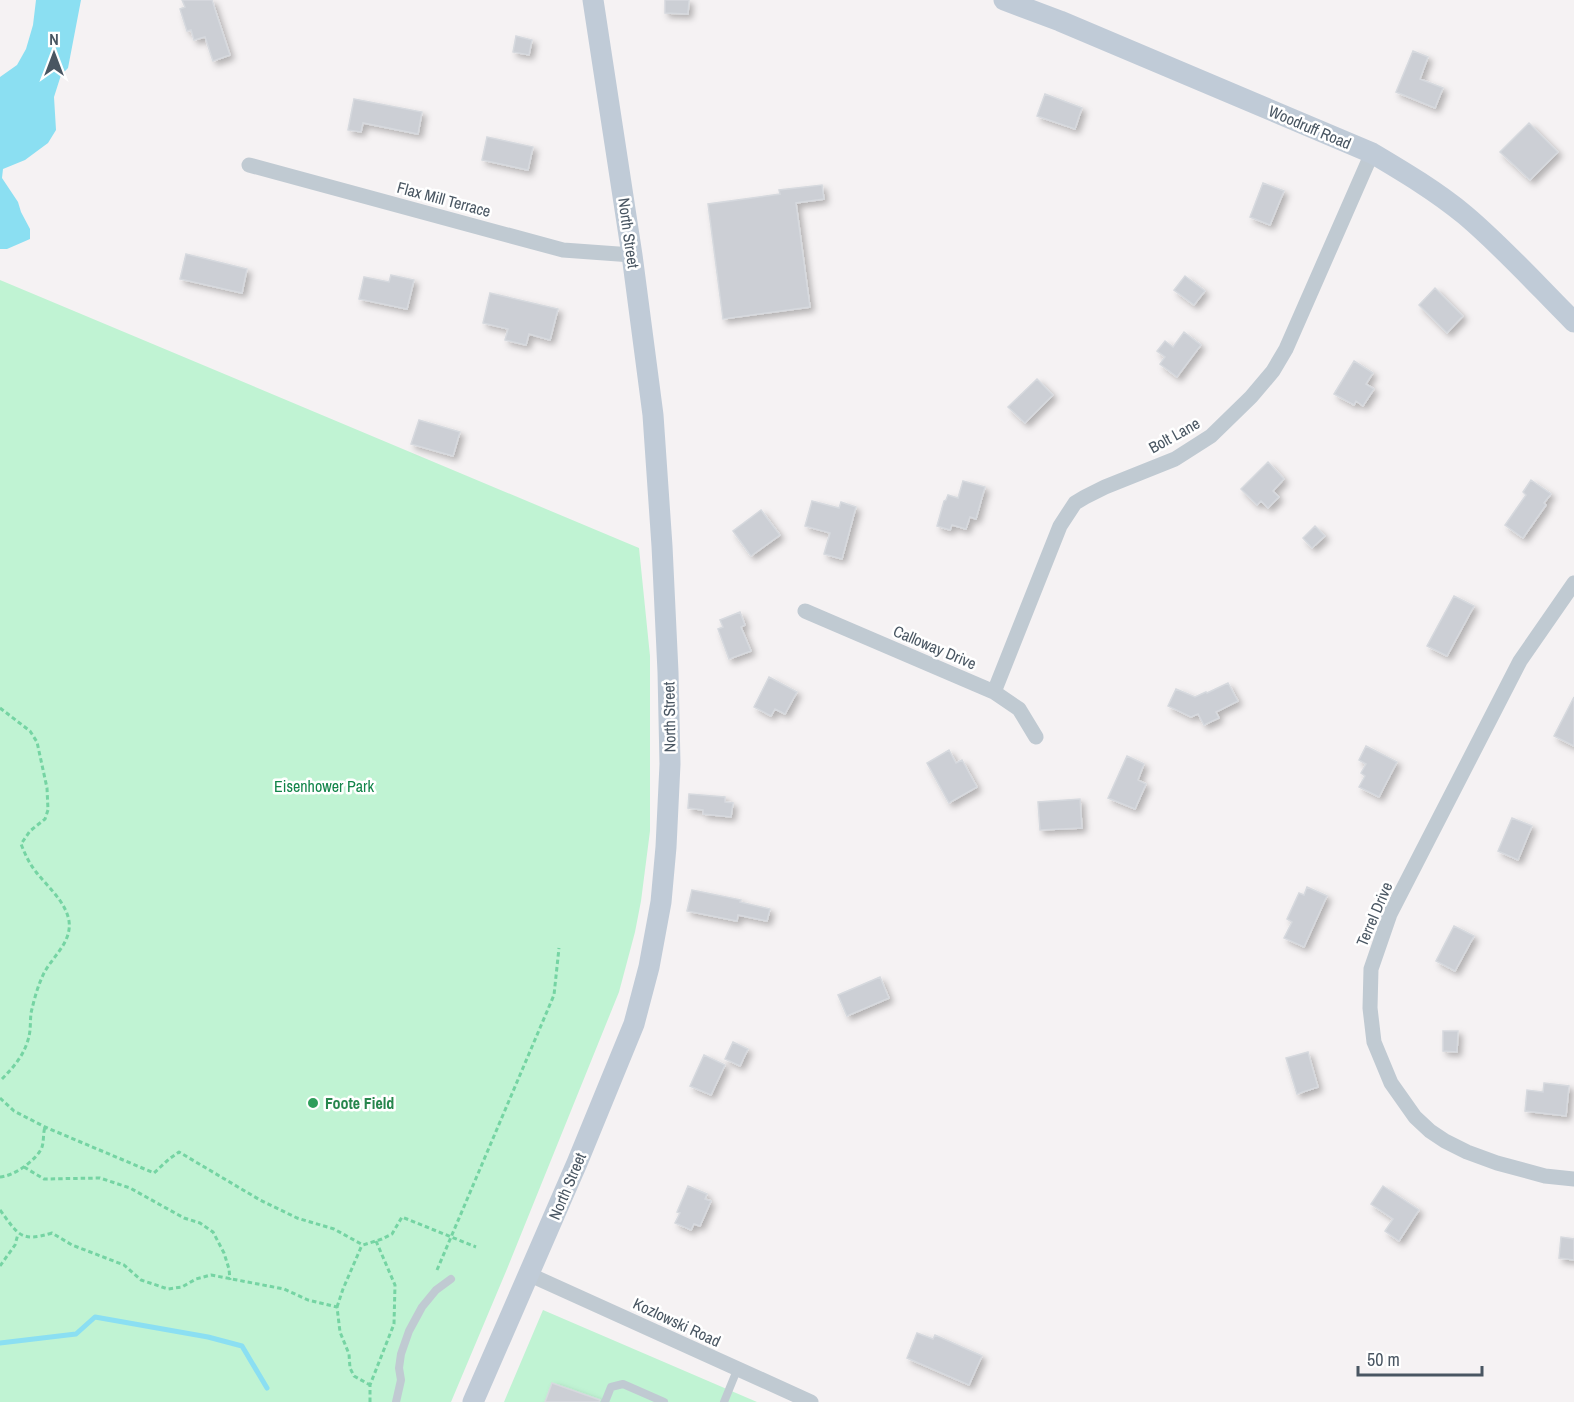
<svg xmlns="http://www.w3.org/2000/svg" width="1574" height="1402" font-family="'Archivo Narrow',sans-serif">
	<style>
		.green { fill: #c0f3d3 }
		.water { fill: #8bdff2 }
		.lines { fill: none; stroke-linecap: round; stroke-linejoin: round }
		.stream { stroke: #8bdff2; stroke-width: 5 }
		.building { fill: #cccfd5; stroke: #d6d9de; stroke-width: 1.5; filter: url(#shadow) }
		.path { stroke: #75d4a3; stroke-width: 3; stroke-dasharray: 4.5 3; stroke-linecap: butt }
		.lane { stroke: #c0cad2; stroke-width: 8 }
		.street { stroke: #c0cad2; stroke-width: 15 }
		.secondary { stroke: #c0cbd7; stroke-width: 21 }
		.leisure-dot { fill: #2e9e5b; stroke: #fff; stroke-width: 2 }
		.labels { text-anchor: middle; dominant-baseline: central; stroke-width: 5; stroke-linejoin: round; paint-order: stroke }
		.street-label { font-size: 16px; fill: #495662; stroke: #fff }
		.park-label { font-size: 16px; fill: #128449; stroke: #fff }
		.leisure-label { font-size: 16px; font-weight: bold; fill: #27864d; stroke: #fff; text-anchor: start }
	</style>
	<defs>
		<filter id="shadow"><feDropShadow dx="4" dy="4" stdDeviation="3" flood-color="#0004"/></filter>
	</defs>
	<rect width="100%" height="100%" fill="#f5f2f3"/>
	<!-- green -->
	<path class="green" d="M0,280L639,548L650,656V831L641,901L635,932L619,992L507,1269L451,1402H0Z
		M543,1310L757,1402H504Z"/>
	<!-- water -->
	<path class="water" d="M36,0H81L68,68L61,75L54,97L56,130L48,143L25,160L3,169L2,178L18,202L21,212L30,229V239L7,249H0V77L17,65L26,49L33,25Z"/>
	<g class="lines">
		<!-- stream -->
		<path class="stream" d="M0,1343L76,1334L95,1317L208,1337L242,1346L267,1388"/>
	</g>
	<!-- building -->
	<path class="building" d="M182,0H212L230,55L213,61L205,37L194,40L191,30L187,31L180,9L185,7Z
		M665,0H689L688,14L665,13Z
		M516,36L532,40L529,55L513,52Z
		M1413,51L1428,57L1420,79L1443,88L1435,108L1396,92Z
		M1045,94L1082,108L1075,129L1037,116Z
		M354,99L422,112L418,134L363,123L361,132L348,130Z
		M1529,123L1558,152L1530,180L1500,152Z
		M487,137L533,147L528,170L482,160Z
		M1263,183L1284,191L1270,225L1250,217Z
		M822,185L824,199L796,203L810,307L723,319L708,204L780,194L779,190Z
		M186,254L247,269L242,293L180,279Z
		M391,275L414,280L407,309L359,299L364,277L389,282Z
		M1185,276L1205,291L1194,305L1174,290Z
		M1435,288L1463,316L1447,333L1419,305Z
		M490,293L558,309L550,340L529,334L526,345L505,340L508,329L483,323Z
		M1184,332L1201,345L1177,377L1160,364L1165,357L1157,351L1165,341L1173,347Z
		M1354,361L1373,373L1366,384L1374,389L1363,406L1356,401L1354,405L1334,394Z
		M1037,379L1053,395L1025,423L1008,407Z
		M419,420L460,432L453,456L411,444Z
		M1268,462L1284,479L1273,491L1279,497L1268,508L1261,501L1257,505L1241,489Z
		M1531,480L1551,494L1544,503L1546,505L1523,538L1505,525L1526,495L1523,492Z
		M963,481L985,487L976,519L970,517L966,529L952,525L950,530L937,526L944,501L946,500L948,495L958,498Z
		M812,501L839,508L841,502L856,507L842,559L824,554L830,533L805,526Z
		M761,510L780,535L751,556L733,531Z
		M1315,526L1325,536L1312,548L1303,538Z
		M1454,596L1474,606L1447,656L1427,646Z
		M740,612L745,625L741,627L751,651L729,659L718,629L723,627L720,620Z
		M769,677L797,692L785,714L775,709L771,716L754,707Z
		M1228,683L1238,701L1216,712L1219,718L1204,725L1198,714L1191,717L1168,706L1176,689L1195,697L1206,692L1207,693Z
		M1574,697V746L1554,736Z
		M1366,746L1397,762L1379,797L1359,787L1365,776L1361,773L1366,764L1359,760Z
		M949,750L956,763L962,760L977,787L949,803L927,763Z
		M1127,756L1144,764L1138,780L1146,784L1135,809L1108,798Z
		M689,794L725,797V802L733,803L731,817L703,814V810L688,808Z
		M1080,799L1082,828L1040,830L1038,802Z
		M1512,818L1532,826L1518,860L1498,851Z
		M1307,887L1327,896L1304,947L1284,938L1292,922L1287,919L1299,893L1304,895Z
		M692,890L741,900L740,902L770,909L767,921L738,915L737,921L687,911Z
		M1454,926L1474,936L1455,971L1436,961Z
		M880,977L889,998L847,1016L838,995Z
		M1443,1031H1458L1457,1052L1443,1051Z
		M733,1042L748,1049L740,1066L725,1059Z
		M1308,1052L1318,1087L1297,1094L1286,1058Z
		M704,1055L725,1065L711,1095L690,1086Z
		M1544,1083L1569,1086L1566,1116L1525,1111L1527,1090L1543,1092Z
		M688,1186L707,1194L705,1199L711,1201L700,1226L694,1224L691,1230L675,1223L680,1213L677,1212Z
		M1383,1186L1419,1210L1399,1241L1385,1231L1393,1219L1371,1204Z
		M1561,1237L1574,1239V1260L1559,1258Z
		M917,1333L933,1339L935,1335L982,1356L969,1385L907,1358Z
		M552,1383L600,1400L599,1402H545Z"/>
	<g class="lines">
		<!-- path -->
		<path class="path" d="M0,708L30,731L37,742L47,788L48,810L45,819L30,831L21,844C25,854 29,863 36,872C47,886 66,902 69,921C72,942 53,956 44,973C38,985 34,1000 31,1013C30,1022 31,1031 28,1040C23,1057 12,1069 0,1081
			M0,1098L14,1111L45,1127L154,1173L169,1159L179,1152L260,1200L297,1218L334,1229L363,1245L382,1239L392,1234L402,1217L476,1247
			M24,1167L44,1179L100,1178L130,1188L184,1218L200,1223L213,1232L224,1253L229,1269L230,1280
			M0,1177C14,1176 37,1160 42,1147C44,1141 43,1133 45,1127
			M0,1210C18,1234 20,1243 52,1233L72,1245L124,1265L141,1280L168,1289L182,1287L196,1279L211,1275L284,1289L308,1300L337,1307L340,1332L349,1354L350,1368L354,1376L370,1385
			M0,1266L15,1245L18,1234
			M437,1270L554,995L559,948
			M337,1307L343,1289L362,1245
			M370,1402V1385L394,1324L395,1285L376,1241"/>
		<!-- lane -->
		<path class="lane" d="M396,1402L401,1380L399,1368L401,1354L409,1331L422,1307L436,1290L451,1279
			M605,1402L611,1387L623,1384L664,1402
			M724,1402L737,1370"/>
		<!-- street -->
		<path class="street" d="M249,165L563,250L632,255
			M1574,583L1520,661L1390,914L1371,969L1370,1008L1374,1042L1391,1083L1415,1117L1430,1131L1445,1141L1467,1152L1497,1163L1545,1176L1574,1179
			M805,611L994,692L1019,709L1036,737
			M994,692L1060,526L1075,503L1085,497L1105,487L1175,459L1211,436L1251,397L1273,371L1286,349L1372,153
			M528,1274L811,1402"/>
		<!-- secondary -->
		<path class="secondary" d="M1004,0L1060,21L1372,153C1404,172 1436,191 1465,215C1504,248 1538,286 1574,322
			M473,1402L577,1163L634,1024L649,967L661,902L666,847L670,764L668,672L662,546L653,415L632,255L593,0"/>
	</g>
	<!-- markers -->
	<circle class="leisure-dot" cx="313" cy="1103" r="6"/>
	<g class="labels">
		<!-- street labels -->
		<g class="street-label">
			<text transform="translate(1310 127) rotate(23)">Woodruff Road</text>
			<text transform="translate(444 199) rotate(15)">Flax Mill Terrace</text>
			<text transform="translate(629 233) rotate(82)">North Street</text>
			<text transform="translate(1174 435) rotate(-29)">Bolt Lane</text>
			<text transform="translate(935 647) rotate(23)">Calloway Drive</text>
			<text transform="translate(669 717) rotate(-91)">North Street</text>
			<text transform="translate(1374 914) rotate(-67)">Terrel Drive</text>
			<text transform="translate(567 1186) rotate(-67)">North Street</text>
			<text transform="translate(677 1322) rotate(25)">Kozlowski Road</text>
		</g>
		<!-- park labels -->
		<g class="park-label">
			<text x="324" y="786">Eisenhower Park</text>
		</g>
		<!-- leisure labels -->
		<g class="leisure-label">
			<text x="325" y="1103">Foote Field</text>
		</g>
	</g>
	<!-- north arrow -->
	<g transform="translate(54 54)" stroke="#ffffff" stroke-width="4.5" paint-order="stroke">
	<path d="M0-4.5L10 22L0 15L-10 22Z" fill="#495662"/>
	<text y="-9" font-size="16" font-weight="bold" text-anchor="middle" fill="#495662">N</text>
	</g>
	<!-- scale -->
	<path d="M1358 1366v9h124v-9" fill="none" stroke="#495662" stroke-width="3"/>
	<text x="1367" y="1366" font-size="18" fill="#495662" stroke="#ffffff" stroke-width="4.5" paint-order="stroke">50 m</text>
</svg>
